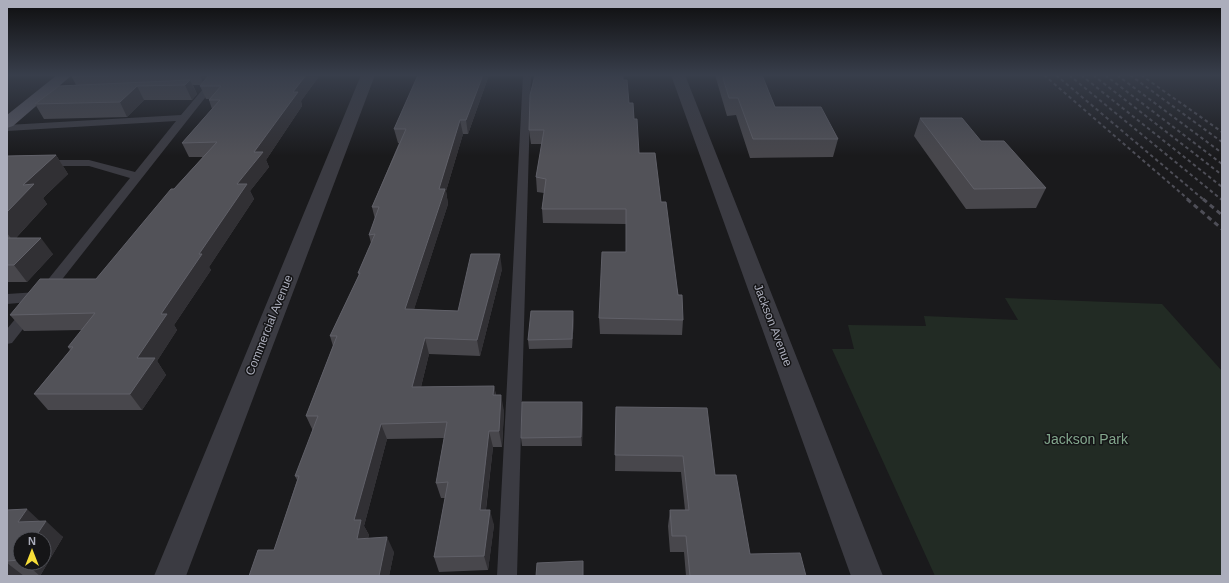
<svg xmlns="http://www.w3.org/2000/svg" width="1229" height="583" font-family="Arial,sans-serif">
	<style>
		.green { fill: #222b24 }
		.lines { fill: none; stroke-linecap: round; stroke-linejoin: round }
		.service { fill: #3b3b42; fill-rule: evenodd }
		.minor { fill: #3b3b42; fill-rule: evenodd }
		.primary { fill: #575761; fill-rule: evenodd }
		.rail-far1 { stroke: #4e4e57; stroke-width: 2; stroke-dasharray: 3.5 3; stroke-linecap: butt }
		.rail { stroke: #4e4e57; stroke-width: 3; stroke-dasharray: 5 4; stroke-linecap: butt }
		.wall { fill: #48474c; fill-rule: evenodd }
		.shaded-wall { fill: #313034 }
		.building { fill: #525258; stroke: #606068 }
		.labels { text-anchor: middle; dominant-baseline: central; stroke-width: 3; stroke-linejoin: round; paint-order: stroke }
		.street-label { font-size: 12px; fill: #acaebc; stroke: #151517 }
		.near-park-label { font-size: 14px; fill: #83a78d; stroke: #151517 }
	</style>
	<rect width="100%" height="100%" fill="#1a1a1c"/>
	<!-- green -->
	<path class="green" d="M1005,298L1162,304L1222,371V576H935L832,349H854L848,325L926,326L924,316L1018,320Z"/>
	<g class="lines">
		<!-- service -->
		<path class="service" d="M215,75H223L49,296L46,299L41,301L7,304V294L38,292L130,178L89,166H7V160H89L135,172L176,121L7,131V125L181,115Z
			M523,75H531L517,576H497Z
			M30,306L35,307L37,311L12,343L7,344V329L25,307Z"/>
		<!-- minor -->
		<path class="minor" d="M361,75H375L186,576H154Z
			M671,75H685L883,576H851Z"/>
		<!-- primary -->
		<path class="primary" d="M57,75H72L13,126L7,128V115Z"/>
		<!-- rail-far1 -->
		<path class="rail-far1" d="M1044,75L1189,200
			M1056,75L1204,200
			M1069,75L1222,200
			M1081,75L1222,187
			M1093,75L1222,175
			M1105,75L1222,164
			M1117,75L1222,153
			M1130,75L1222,142
			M1141,75L1222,132"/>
		<!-- rail -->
		<path class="rail" d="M1187,199L1222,229
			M1203,199L1222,215"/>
	</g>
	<!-- wall -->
	<path class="wall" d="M75,75H320L301,101L302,106L266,160L269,167L250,191L254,199L209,267L211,270L174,325L177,330L157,361L166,375L142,410H48L34,394L70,350L68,347L82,330L24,331L10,315L96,279L174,189L203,157H189L182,143L212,109L209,100V99H206L200,86L201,85H193L197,94L192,100H144L127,117L44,119L35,104L76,85L72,77Z
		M489,75L468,134H463L446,191L448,204L414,309L458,311L502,269L480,356L429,354L421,387L494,386L496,395L504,411L502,447H493L486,510L494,525L488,570L439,572L434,557L445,498H441L436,483L444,438L387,439L364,526L369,535L368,538L394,552L389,576H249L274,550L297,480L295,476L313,431L306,416L333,346L330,336L359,275L358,273L371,243L369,235L375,219L372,207L399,143H398L394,129Z
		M715,75H762L775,107L838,139L833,157L750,158L736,115L727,116Z
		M623,80L629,103L634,119L639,153L661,202L683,320L682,335L600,334L599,318L626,252V224L543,223L542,209L544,193L537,192L536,177L542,144H531L529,130Z
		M920,118L1046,188L1036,208L966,209L914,136Z
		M56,155L68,174L43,198L47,204L16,238L53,254L27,282H7V156Z
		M574,319L572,348L529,349L528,340Z
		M616,407L715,475L750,554L806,576H686L684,552H670L668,526L670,510H685L681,472L615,471Z
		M583,411L582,446H522L521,438Z
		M7,510L40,521L63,537L40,576H7ZM20,539L44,563H20Z"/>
	<!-- shaded-wall -->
	<path class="shaded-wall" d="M200,75H213L204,85Z
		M306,75H320L301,101L302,106L266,160L269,167L250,191L254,199L209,267L211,270L174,325L177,330L157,361L166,375L142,410L130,394L137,358L161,314L199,254L254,152L293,92Z
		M483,75H489L468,134L466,120Z
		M190,80L197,94L192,100L185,85Z
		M137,86L144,100L127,117L120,102Z
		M460,120L463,134L446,191L448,204L409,325L405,309L439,189Z
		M56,155L68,174L43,198L47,204L13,241L7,233V212L23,185Z
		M41,238L53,254L27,282L14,265Z
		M500,254L502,269L480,356L477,340Z
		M573,311L574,319L572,348V339Z
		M425,338L429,354L417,403L412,387Z
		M494,386L497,402L493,395Z
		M501,395L504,411L502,447L499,431Z
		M582,402L583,411L582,446L581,437Z
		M381,424L387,439L364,526L369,535L364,553L357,539L354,520Z
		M489,431L493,447L484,525L480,510Z
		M27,509L44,525L46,521L63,537L40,576L25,563H44V539H34L18,522Z
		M490,510L494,525L488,570L484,556Z
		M387,537L394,552L389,576H379Z
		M7,563L24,576H7Z"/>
	<!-- building -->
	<path class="building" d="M75,75H125L72,77Z
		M209,75H306L293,92H298L254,152H263L237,184H247L199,254H202L161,314H167L137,358H155L130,394H34L73,347H68L95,313L10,315L40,279H96L171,189H174L217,142L182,143L220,100H209L221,86H200Z
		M418,75H483L466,120H460L439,189H445L405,309L458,311L471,254H500L477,340L425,338L412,387L494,386L493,395H501L499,431H489L480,510H490L484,556L434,557L448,482L436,483L447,422L381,424L354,520H361L357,539L387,537L379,576H249L258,550H274L299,476H295L318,416H306L337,336H330L360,273H358L375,234L369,235L379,207H372L406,129H394Z
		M535,75H623V80H627L629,103H633L634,119H637L639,153H655L661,202H666L678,295H682L683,320L599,318L602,252H626V209H542L546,179L536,177L544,130H529L530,95Z
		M722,75H762L775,107H821L838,139H753L738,98H729Z
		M190,80L185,85L137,86L120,102L35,104L59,86Z
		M920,118H962L981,141H1004L1046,188L974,189Z
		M56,155L23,185L34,184L7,212V156Z
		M7,238H41L14,265H7Z
		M531,311H573L572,339L528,340Z
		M522,402H582L581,437L521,438Z
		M616,407L707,408L715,475H736L750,554L800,553L806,576H690L686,536H672L670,510H689L683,456L615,455Z
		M27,509L18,522L46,521L34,539H20V560L7,561V510Z
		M583,561V576H536L537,563Z"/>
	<!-- sky -->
	<linearGradient id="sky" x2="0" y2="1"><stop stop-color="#0e0e0f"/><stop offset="0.48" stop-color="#383e4b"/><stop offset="1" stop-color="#383e4b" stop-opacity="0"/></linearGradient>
	<rect width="1229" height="156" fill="url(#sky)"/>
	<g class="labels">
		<!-- street labels -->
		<g class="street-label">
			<text transform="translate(269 325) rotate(-68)">Commercial Avenue</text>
			<text transform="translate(773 325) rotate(69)">Jackson Avenue</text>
		</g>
		<!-- near-park labels -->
		<g class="near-park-label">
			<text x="1086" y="439">Jackson Park</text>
		</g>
	</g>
	<!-- border -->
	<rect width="1229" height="583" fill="none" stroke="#acaebc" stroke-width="16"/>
	<!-- north arrow -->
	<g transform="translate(32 551)"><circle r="19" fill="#151517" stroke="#515259"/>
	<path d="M0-3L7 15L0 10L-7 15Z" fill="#f7de38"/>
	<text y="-6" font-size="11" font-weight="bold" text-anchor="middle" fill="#acaebc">N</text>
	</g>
</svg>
